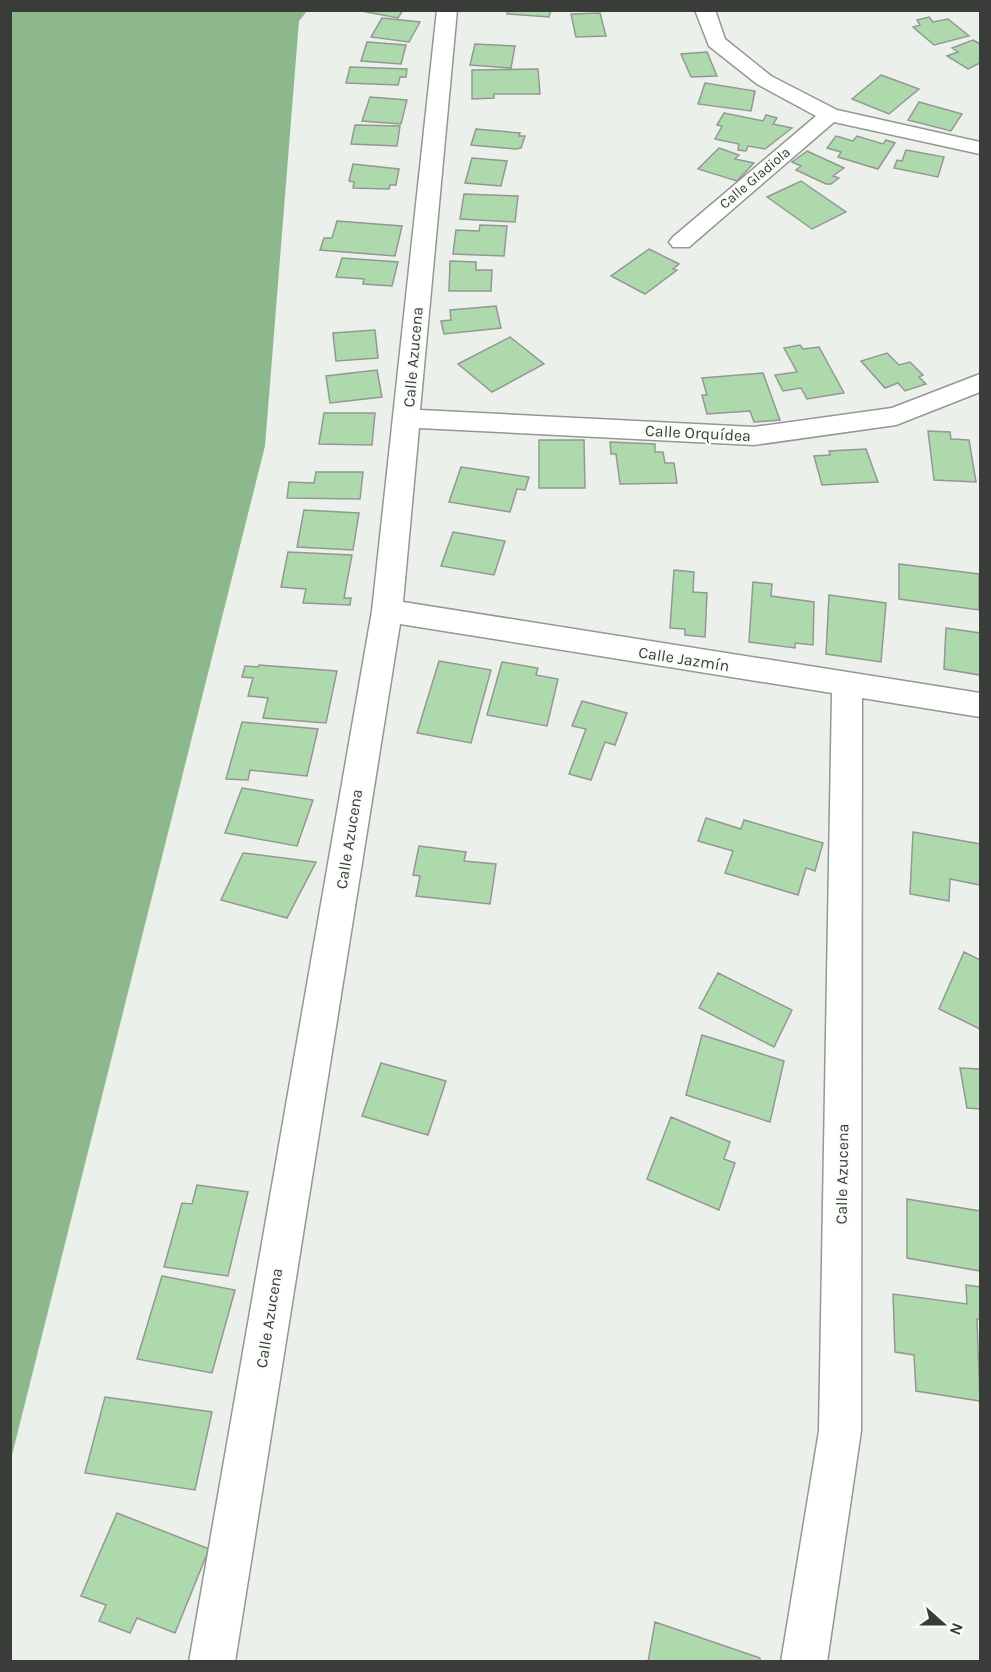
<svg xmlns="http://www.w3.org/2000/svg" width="991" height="1672" font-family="Karla,sans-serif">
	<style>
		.forest { fill: #8db88e }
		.building { fill: #add9ad; stroke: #939893; stroke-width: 1.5 }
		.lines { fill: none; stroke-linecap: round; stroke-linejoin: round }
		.street-casing { stroke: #939892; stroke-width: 3 }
		.street { fill: #fff; fill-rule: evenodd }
		.labels { text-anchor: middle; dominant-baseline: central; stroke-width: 4.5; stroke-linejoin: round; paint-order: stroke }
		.far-street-label { font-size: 14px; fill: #3a3c3a; stroke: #f8fdf8 }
		.street-label { font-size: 16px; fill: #3a3c3a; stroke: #f8fdf8 }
	</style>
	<rect width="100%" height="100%" fill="#ebf0eb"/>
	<!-- forest -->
	<path class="forest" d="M11,10L307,11L299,21L265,446L11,1459Z"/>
	<!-- building -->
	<path class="building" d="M356,10H403L398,18Z
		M508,10H551L549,17L507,14Z
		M600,13L606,36L576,37L571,14Z
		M929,17L933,22L948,19L969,36L934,45L913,27L920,25L917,20Z
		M382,18L420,22L409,42L371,37Z
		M973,40L980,44V63L968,69L947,56L958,52L952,48Z
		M367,42L406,45L401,64L361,61Z
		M475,44L515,46L511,68L470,65Z
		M707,52L717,76L691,77L681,54Z
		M350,67L407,69L406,77H400L398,85L346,83Z
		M538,69L540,94H494V98L472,99V70Z
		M881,75L919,89L889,114L852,99Z
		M705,83L755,91L751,111L698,104Z
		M370,97L407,100L401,124L362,121Z
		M919,102L962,114L951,131L908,120Z
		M724,113L763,121L766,115L777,118L773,124L792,128L765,149L748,146L746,151L738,150L739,144L715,139L722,126L717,125Z
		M355,125L400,126L397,146L351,144Z
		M476,129L520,133L519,136H525L521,148L515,149L471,145Z
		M836,136L853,141L857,136L883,144L886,140L895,143L878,169L838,157L841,152L827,148Z
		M719,148L739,155L735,159L754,163L737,181L698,169Z
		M906,150L944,157L938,177L894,168L897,160L902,161Z
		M807,151L844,168L833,176L839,178L831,184H826L796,170L801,166L792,162Z
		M472,158L507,161L501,186L465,183Z
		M353,164L399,169L396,185H390L389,189L353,188L354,182L349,181Z
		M801,181L846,212L812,229L767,197Z
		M464,194L518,196L515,222L460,219Z
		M337,221L402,226L395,256L320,250L324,238H332Z
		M480,225L507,226L504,256L453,254L456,230L479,231Z
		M649,249L679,264L673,269L677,270L645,294L611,276Z
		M342,258L398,262L392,286L363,284L364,279L336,277Z
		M450,261L476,262V270H492L491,291H449Z
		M496,306L501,328L444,334L441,321L451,320L450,310Z
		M375,330L378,358L336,361L333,333Z
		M510,337L544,364L492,392L458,364Z
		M800,345L803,349L819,347L844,393L807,399L801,388L783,391L775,375L797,372L784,348Z
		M887,353L899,365L910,362L923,375L919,377L926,384L905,391L898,383L885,388L861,361Z
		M377,370L382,397L330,403L326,376Z
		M763,373L780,420L754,422L750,411L707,414L702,395H707L702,378Z
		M324,413H375L372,445L319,444Z
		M928,431L950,432L951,439L969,440L976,482L934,480Z
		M539,440H584L585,488H539Z
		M610,442L655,444V452H663L665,463H674L677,483L620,484L616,454H611Z
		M866,449L878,482L822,485L814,456L830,455L829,451Z
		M461,467L529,477L525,490L517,489L510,512L449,502Z
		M316,472H363L360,499L287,498L289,482L314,483Z
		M304,510L359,513L353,550L297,547Z
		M453,532L505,541L494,575L441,566Z
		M288,552L352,555L344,598H351L350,605L303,603L306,589L281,587Z
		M899,564L979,574V610L899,599Z
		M674,570L694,572L693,592L707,593L705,637L685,635V629L670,628Z
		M753,582L772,584L771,596L814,602L813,645L795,643V648L749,642Z
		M829,595L886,603L881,662L826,654Z
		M946,628L980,633V675L944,669Z
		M439,661L491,670L471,743L417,733Z
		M502,662L538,668L536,675L558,679L547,726L487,715Z
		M259,665L337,671L326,723L263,718L268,698L248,696L253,678L242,677L245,666L258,667Z
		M582,701L627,713L615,745L605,742L591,780L569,774L586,729L572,726Z
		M242,722L318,729L307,776L250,770L248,780L226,779Z
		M242,788L313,800L297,846L225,833Z
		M706,818L741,829L744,820L823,843L815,871L806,868L798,895L725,873L733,851L698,841Z
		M913,832L980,844V885L950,879L949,901L910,894Z
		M419,846L466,852L464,861L496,864L490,904L416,896L420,876L413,875Z
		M243,853L316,862L287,918L221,900Z
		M964,952L980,960V1029L939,1009Z
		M718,973L792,1010L774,1047L699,1008Z
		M702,1035L784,1061L770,1122L686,1095Z
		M381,1063L446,1081L428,1135L362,1116Z
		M960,1068L980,1069V1109L967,1108Z
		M671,1117L730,1142L724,1159L735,1163L719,1210L647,1179Z
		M197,1185L248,1192L228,1276L164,1267L182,1203L192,1204Z
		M907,1199L980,1211V1271L907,1258Z
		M162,1276L235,1290L212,1373L137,1359Z
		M966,1285L980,1287V1319H977L980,1401L916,1391L914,1355L895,1352L893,1294L967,1304Z
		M105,1397L212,1412L195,1490L85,1473Z
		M117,1513L209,1549L175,1633L137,1618L130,1633L99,1621L106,1605L81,1596Z
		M655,1622L760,1658V1662H648Z"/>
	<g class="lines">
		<defs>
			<path id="street" d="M437,10H457L420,410L754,427L892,408L980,374V392L896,425L754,445L419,428L403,602L980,693V717L862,698L861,1431L827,1662H781L819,1431L832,693L400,624L235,1662H189L372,611Z
				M695,10H715L725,39L771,76L837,110L980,142V154L834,122L689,247H673L669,242L673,237L816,116L757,84L709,46Z"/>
		</defs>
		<!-- street casing -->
		<use href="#street" class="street-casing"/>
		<!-- street -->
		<use href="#street" class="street"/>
	</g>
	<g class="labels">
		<!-- far-street labels -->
		<g class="far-street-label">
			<text transform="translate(755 178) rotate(-40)">Calle Gladiola</text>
		</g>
		<!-- street labels -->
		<g class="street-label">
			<text transform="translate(413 357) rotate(-85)">Calle Azucena</text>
			<text transform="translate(698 433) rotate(3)">Calle Orquídea</text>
			<text transform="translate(684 659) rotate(9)">Calle Jazmín</text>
			<text transform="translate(349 839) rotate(-81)">Calle Azucena</text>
			<text transform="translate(842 1174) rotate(-89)">Calle Azucena</text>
			<text transform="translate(269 1318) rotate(-81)">Calle Azucena</text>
		</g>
	</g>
	<!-- border -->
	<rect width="991" height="1672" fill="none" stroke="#3a3c3a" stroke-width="24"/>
	<!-- north arrow -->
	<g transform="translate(943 1624) rotate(111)" stroke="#f8fdf8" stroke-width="4.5" paint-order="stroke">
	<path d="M0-4.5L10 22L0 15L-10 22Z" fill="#3a3c3a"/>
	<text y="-9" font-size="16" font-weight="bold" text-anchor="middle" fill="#3a3c3a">N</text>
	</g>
</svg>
